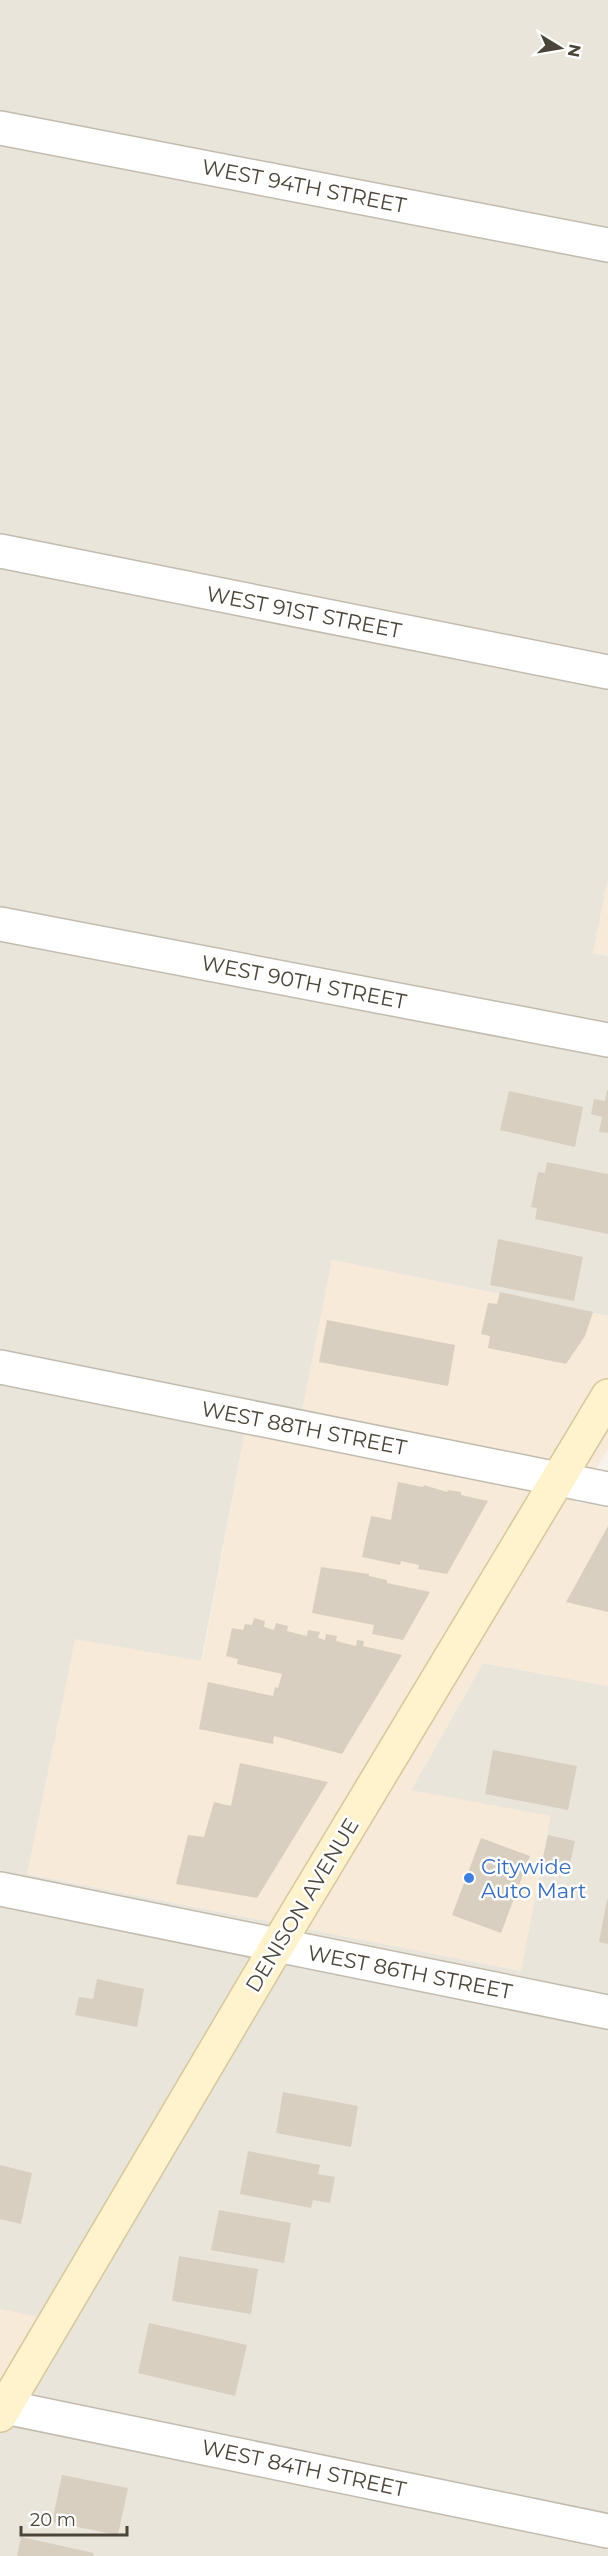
<svg xmlns="http://www.w3.org/2000/svg" width="608" height="2556" font-family="Montserrat,sans-serif">
	<style>
		.residential { fill: #eae5da }
		.commercial { fill: #f7ead8 }
		.building { fill: #d8cfc1 }
		.lines { fill: none; stroke-linecap: round; stroke-linejoin: round }
		.minor-casing { stroke: #c2bbae; stroke-width: 36 }
		.secondary-casing { stroke: #d6c79b; stroke-width: 36 }
		.minor { stroke: #fff; stroke-width: 33 }
		.secondary { stroke: #fff3cd; stroke-width: 33 }
		.shop-dot { fill: #3f7fe0; stroke: #fff; stroke-width: 2 }
		.labels { text-anchor: middle; dominant-baseline: central; stroke-width: 5; stroke-linejoin: round; paint-order: stroke }
		.street-label { font-size: 21px; fill: #4b4439; stroke: #fff }
		.shop-label { font-size: 21px; fill: #366cbe; stroke: #fff; text-anchor: start }
	</style>
	<rect width="100%" height="100%" fill="#f6f3ec"/>
	<!-- residential -->
	<path class="residential" d="M0,0H608V878L593,953L608,956V1316L332,1260L296,1443L245,1431L201,1662L27,1874L521,1971L411,1790L483,1663L608,1686V2556H0Z"/>
	<!-- commercial -->
	<path class="commercial" d="M608,878V956L593,953Z
		M332,1260L608,1316V1449L576,1502L608,1508V1686L483,1663L411,1790L551,1816L521,1971L27,1874L75,1639L202,1661L245,1431L296,1442Z
		M0,2309L40,2317L0,2386Z"/>
	<!-- building -->
	<path class="building" d="M607,1090H608V1133L599,1132L602,1117L591,1114L594,1099L605,1101Z
		M509,1091L583,1107L575,1147L500,1130Z
		M547,1162L608,1174V1234L535,1219L537,1208L531,1207L538,1172L545,1173Z
		M498,1239L583,1257L574,1301L490,1285Z
		M500,1292L593,1312L585,1336L566,1364L488,1348L490,1336L481,1334L488,1303L497,1304Z
		M327,1320L455,1345L448,1386L319,1362Z
		M398,1482L423,1487L424,1485L447,1492L448,1490L461,1492V1495L488,1501L447,1574L418,1569L419,1565L401,1561L400,1565L362,1557L371,1516L391,1520Z
		M608,1526V1612L566,1602Z
		M321,1567L369,1574V1576L387,1580V1583L430,1592L403,1640L372,1634L374,1625L312,1613Z
		M254,1618L265,1621L264,1627L274,1630L276,1623L288,1626L287,1631L307,1636L308,1630L320,1632L318,1638L325,1640L326,1634L337,1636L336,1641L356,1646L357,1640L364,1641L363,1646L402,1655L342,1754L274,1736L273,1744L199,1729L208,1682L273,1696L275,1687L278,1688L282,1674L237,1664L238,1659L226,1656L232,1628L243,1630L245,1624L252,1625Z
		M493,1750L577,1766L568,1810L485,1794Z
		M240,1763L328,1782L257,1898L176,1884L188,1835L204,1837L214,1802L231,1806Z
		M548,1835L575,1841L569,1868L542,1862Z
		M481,1838L530,1856L501,1933L452,1915Z
		M607,1900H608V1944L599,1942Z
		M97,1979L144,1989L137,2027L75,2015L79,1997L93,1999Z
		M283,2092L358,2106L351,2147L276,2133Z
		M248,2151L320,2165L318,2174L335,2177L330,2203L313,2200L311,2208L240,2194Z
		M0,2165L32,2173L21,2224L0,2219Z
		M219,2210L291,2223L284,2263L211,2250Z
		M179,2256L258,2269L251,2314L172,2301Z
		M149,2323L247,2345L235,2396L138,2373Z
		M62,2475L128,2488L118,2535L52,2522Z
		M21,2537L94,2553L93,2556H17Z"/>
	<g class="lines">
		<defs>
			<path id="minor" d="M0,128L608,245
				M0,551L608,672
				M0,924L608,1040
				M0,1367L608,1489
				M0,1889L608,2012
				M0,2406L608,2531"/>
			<path id="secondary" d="M0,2415L277,1946L608,1396"/>
		</defs>
		<!-- minor casing -->
		<use href="#minor" class="minor-casing"/>
		<!-- secondary casing -->
		<use href="#secondary" class="secondary-casing"/>
		<!-- minor -->
		<use href="#minor" class="minor"/>
		<!-- secondary -->
		<use href="#secondary" class="secondary"/>
	</g>
	<!-- markers -->
	<circle class="shop-dot" cx="469" cy="1878" r="6"/>
	<g class="labels">
		<!-- street labels -->
		<g class="street-label">
			<text transform="translate(304 186) rotate(11)">WEST 94TH STREET</text>
			<text transform="translate(304 612) rotate(11)">WEST 91ST STREET</text>
			<text transform="translate(304 982) rotate(11)">WEST 90TH STREET</text>
			<text transform="translate(304 1428) rotate(11)">WEST 88TH STREET</text>
			<text transform="translate(302 1905) rotate(-59)">DENISON AVENUE</text>
			<text transform="translate(410 1972) rotate(11)">WEST 86TH STREET</text>
			<text transform="translate(304 2468) rotate(12)">WEST 84TH STREET</text>
		</g>
		<!-- shop labels -->
		<g class="shop-label">
			<text x="481" y="1866">Citywide<tspan x="481" dy="24">Auto Mart</tspan></text>
		</g>
	</g>
	<!-- north arrow -->
	<g transform="translate(560 48) rotate(101)" stroke="#ffffff" stroke-width="4.5" paint-order="stroke">
	<path d="M0-4.5L10 22L0 15L-10 22Z" fill="#4b4439"/>
	<text y="-9" font-size="16" font-weight="bold" text-anchor="middle" fill="#4b4439">N</text>
	</g>
	<!-- scale -->
	<path d="M21 2526v9h106v-9" fill="none" stroke="#4b4439" stroke-width="3"/>
	<text x="30" y="2526" font-size="18" fill="#4b4439" stroke="#ffffff" stroke-width="4.5" paint-order="stroke">20 m</text>
</svg>
